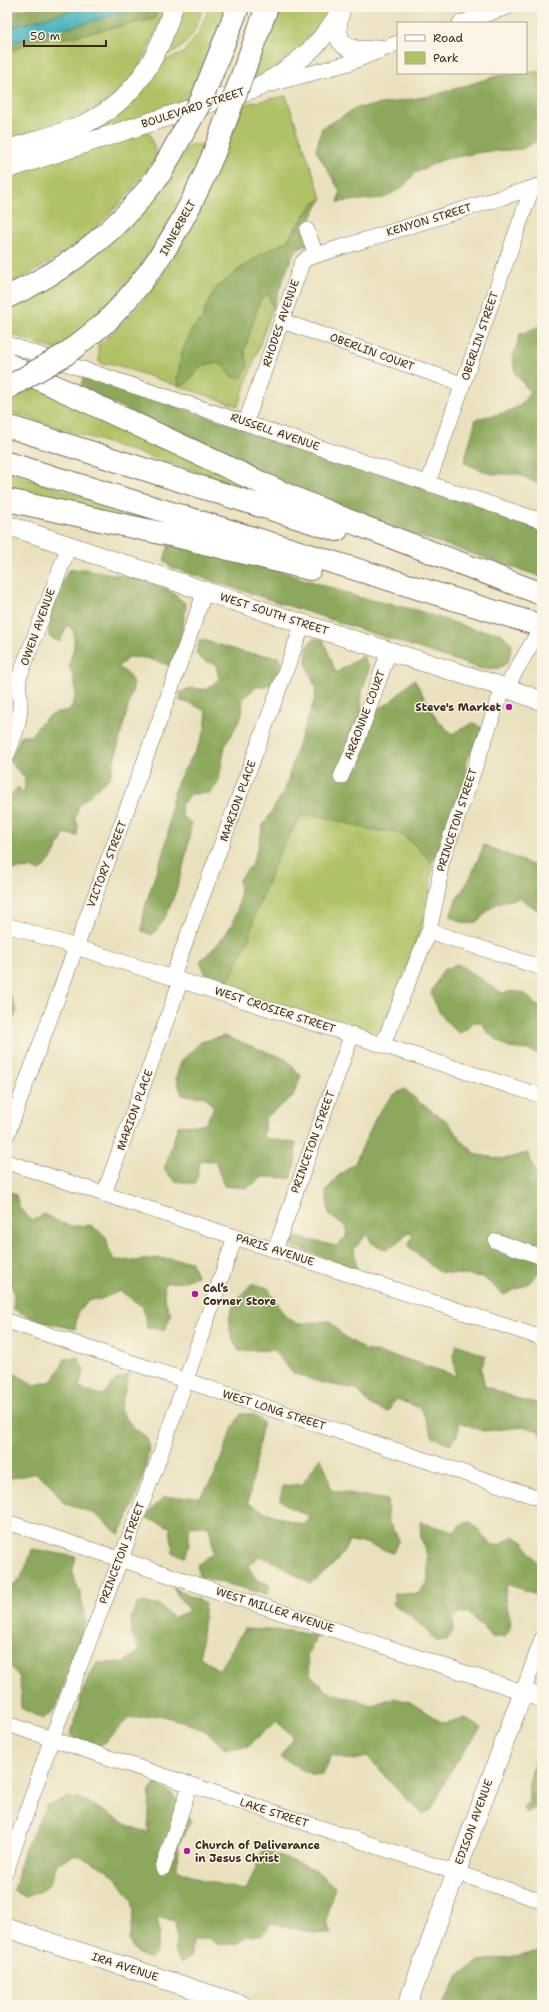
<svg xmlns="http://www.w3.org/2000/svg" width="549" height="2012" font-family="'Shantell Sans',sans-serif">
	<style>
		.green { fill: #b0c266; stroke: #767642 }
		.forest { fill: #8ca85b; stroke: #64693c }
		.water { fill: #42b2bc; stroke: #3e6e6d }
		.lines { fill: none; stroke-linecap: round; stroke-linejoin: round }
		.minor-casing { stroke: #786a56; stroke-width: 16 }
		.major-casing { stroke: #786a56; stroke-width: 20 }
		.highway-casing { stroke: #786a56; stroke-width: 24 }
		.minor { stroke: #fff; stroke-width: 15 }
		.major { stroke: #fff; stroke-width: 19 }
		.highway { stroke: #fff; stroke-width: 22 }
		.highway-bridge-casing { stroke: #786a56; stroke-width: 24; stroke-linecap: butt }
		.highway-bridge { stroke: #fff; stroke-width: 22 }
		.poi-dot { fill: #b5179e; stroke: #fcf5e5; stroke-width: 1.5 }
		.labels { text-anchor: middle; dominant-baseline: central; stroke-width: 3; stroke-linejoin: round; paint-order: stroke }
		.street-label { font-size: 11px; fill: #3b2a1e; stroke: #fcf5e5 }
		.poi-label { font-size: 11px; font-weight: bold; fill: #3b2a1e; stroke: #fcf5e5; text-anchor: start }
	</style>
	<rect width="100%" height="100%" fill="#fcf5e5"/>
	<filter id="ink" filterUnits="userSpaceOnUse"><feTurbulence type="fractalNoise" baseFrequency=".025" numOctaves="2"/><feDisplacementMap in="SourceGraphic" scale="8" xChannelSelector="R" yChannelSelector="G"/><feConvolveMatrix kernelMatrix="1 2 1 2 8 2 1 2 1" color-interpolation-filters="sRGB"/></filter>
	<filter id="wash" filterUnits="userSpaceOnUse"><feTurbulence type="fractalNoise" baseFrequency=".012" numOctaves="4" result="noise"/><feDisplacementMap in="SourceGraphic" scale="16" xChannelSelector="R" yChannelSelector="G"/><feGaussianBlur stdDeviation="0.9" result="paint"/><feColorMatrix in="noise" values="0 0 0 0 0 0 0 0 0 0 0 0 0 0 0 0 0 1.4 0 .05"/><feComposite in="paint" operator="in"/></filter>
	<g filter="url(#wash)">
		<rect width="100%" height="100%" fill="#e9e1bd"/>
		<!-- green -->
		<path class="green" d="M159,7H164L161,22L137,71L109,101L69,120L7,140V52L39,39L65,38L153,19Z
			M180,7H203C197,27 188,52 164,54Z
			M209,7H229L211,55L188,104L71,140L160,62L182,54L199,33Z
			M278,7H333L327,16L298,52L252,81Z
			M286,96L322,199L313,204L286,242L261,254L234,273L205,309L203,319L193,328L183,349L177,379L193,377C200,364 207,362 221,364L232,377L248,365L244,351L260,300L268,294L273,307L238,406L110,363L104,365L99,362L98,345C175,284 210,193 244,104Z
			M142,131L150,134L157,156C119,212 70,257 7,285V175Z
			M189,145H205L186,190L153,250L104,311L57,350L7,333V307L177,165Z
			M41,384L254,490L7,411V401Z
			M7,472L227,544L7,494Z
			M302,815H318L376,831H395L412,842L432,863L429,905L384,1028L372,1036L226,990L227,984L249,939L255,914L280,851Z"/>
		<!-- forest -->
		<path class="forest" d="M31,7H86L7,28V13Z
			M144,7H159L154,19L65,38L39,39L7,52V44Z
			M542,71V138L522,149L481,152L442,160L415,173L403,187L384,198L338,202L340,191L316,150L322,128L357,108L431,96L497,76Z
			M322,199L308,223L315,241L297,250L292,256L273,307L268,294L260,300L244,351L248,365L242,378L232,377L221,364C199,361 199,369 186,384L179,385L177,379L183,349L193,328L203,319L205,309L217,287L261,254L286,242L313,204Z
			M542,325V497H540V485L518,474H491L464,463L476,419L504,413L520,406L530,392L515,373L513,358L520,334Z
			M84,376L542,526V577L350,513L80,388Z
			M170,542L216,550L362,598L416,610L473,629L501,633L512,644L508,662L499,668L482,669L170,567L164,560Z
			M84,569L145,580L169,590L186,604L181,638L171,666L146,658L129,657L118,667L128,674L134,684L110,777L79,805L75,818L78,825L77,836L65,833L52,858L41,871L30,868L7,870V799L18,787L24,794L25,778L9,761L22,735L31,736C43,718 50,713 70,710L76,695L74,679L69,665L74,647V631L67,625L60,642L49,637C48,612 56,591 69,570Z
			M200,639L246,653L278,657L282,663L279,673L272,684L255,688L243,699L242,715L225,746L218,783L210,793L191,794L181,805L182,816L191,823C189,850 173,917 152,935L142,931C143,900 158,873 166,843C170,827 169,809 174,792C182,765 210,741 206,711L192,704L180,701V692L193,688L206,690L219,679L216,665L203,660L196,654Z
			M313,639H323L336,673L363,656L369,669L362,693L361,712C393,708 392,698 414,679L436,718L452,734L473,723L482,728L477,747L466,760V783L432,863L412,842L395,831H376L318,815H302L280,851L255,914L249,939L227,984L208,979L200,961C227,937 243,917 239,879L251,866L257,850L263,826L285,790L297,748L314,701L316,688L306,663L307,646Z
			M484,845L542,869V913L520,898C513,900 504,900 498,903C477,916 479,934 450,916L456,900L470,878Z
			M458,964L502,993C520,990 524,990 535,1005L542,1006V1056L529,1050L509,1048L489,1034L481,1022H472L466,1030L459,1033C445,1022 436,1009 431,993L443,970Z
			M7,989L17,1011L7,1033Z
			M224,1036L286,1059L301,1076L293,1096L265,1118L263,1138L296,1143L295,1163L291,1178L263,1177L247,1188L224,1186L215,1161L200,1160L196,1184L175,1181L164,1170L178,1126L205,1124L214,1108L206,1097L182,1095L176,1078L181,1061L201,1042Z
			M405,1089L420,1103L447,1121L463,1142L477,1155L504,1159L528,1153L539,1183L542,1186V1269L529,1283L504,1295L483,1277L439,1272L408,1246L413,1236L409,1231L400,1242L386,1250L372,1243L367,1234L354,1249L357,1270L288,1244L296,1237L336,1246L346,1237L347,1227L329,1215L326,1192L337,1177L355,1163L377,1115L393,1095Z
			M7,1189L16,1195L20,1208L32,1221L44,1214C63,1225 69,1228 91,1225L106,1237L109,1250L114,1260L135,1261L157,1258L191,1261L197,1276L182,1282L165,1283L164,1298L171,1315L165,1330L147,1328L143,1307L120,1291L99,1300L89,1299L78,1312L75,1329L39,1321L13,1309L14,1294L10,1279L7,1278Z
			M253,1284L268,1288L286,1317L298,1324L330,1321L341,1334L365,1350L406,1359L456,1376L453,1355L457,1344L486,1356L481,1369L485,1386L526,1402L542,1404V1437L540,1431L524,1427L483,1431L460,1422L457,1436L450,1444L433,1437L421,1408L395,1399L388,1412L370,1405L357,1389L322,1383L293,1373L273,1350L239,1351C222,1324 228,1303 253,1284Z
			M78,1357L84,1371L79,1386L88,1392L103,1395L115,1381L129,1374L120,1410C124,1415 128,1421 133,1427C137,1431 144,1434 147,1439C155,1454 129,1520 119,1534L95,1514L64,1503L49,1483L36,1473L14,1478L7,1477V1370L35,1385L53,1381L65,1359Z
			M241,1414H253L263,1422L248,1503L265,1512L303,1525L310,1516L289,1507L280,1499L283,1486L303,1484L320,1457L327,1472L331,1490L387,1500L388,1521L399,1539L393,1553L365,1543L349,1541C339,1562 329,1570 310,1583C292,1573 278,1562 259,1556L248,1566L256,1579L270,1585L267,1594L200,1577L197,1565L214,1553L209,1526L189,1527V1546L185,1557L173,1553L170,1527L146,1518L150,1511L164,1497H200L214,1477L233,1427Z
			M420,1522L453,1532L461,1524L471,1522L492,1545H500L513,1536L524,1542L532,1556L542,1566V1596L507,1584C506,1589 504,1596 505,1600C508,1616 516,1621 505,1637H492L467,1612L454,1616L453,1630L447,1641H437L410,1615L393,1604L394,1593L418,1594L428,1581L427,1555L421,1538Z
			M32,1549L76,1557L72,1573L80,1593L86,1621L56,1708L43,1719L21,1708L20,1678L7,1662V1588C22,1584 28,1562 32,1549Z
			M173,1588L205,1603L200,1657L219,1670L244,1629L290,1631L317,1636L307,1655L310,1674L326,1691L372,1705L394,1698L410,1702L443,1723L466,1718L481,1728L451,1770L431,1810L423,1814L403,1796L368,1757L353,1760L332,1755L323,1774L312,1775L281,1758L293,1736L276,1721L248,1746L225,1749L206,1731L189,1723L159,1715L128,1719L106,1741L92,1752L75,1741L71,1734L84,1687L97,1663L125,1662L140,1651C127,1630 128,1624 138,1603L160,1605L173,1618L189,1611Z
			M542,1754V1803L527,1813L523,1807L529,1801V1783L535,1759Z
			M156,1783L172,1794L191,1820L178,1847L177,1869L202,1880L246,1891L263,1850L314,1869L335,1887C330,1904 323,1917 331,1934L315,1933L271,1923L263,1934L244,1937L237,1944H221L207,1938L192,1941L191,1957L181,1963L174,1951L177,1938L175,1921L157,1917L160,1933L156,1953L149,1959L136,1953L129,1941L134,1913L132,1900L118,1880L105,1868L76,1855L57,1863C52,1886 47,1889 26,1897L13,1891L16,1884L22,1855L46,1806L68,1797L86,1801L127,1825L148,1833L150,1791Z
			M542,1952V2005H443L458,1976L479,1961Z"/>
		<!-- water -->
		<path class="water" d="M86,7H144L7,44V28Z"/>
	</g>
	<g filter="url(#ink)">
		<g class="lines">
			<defs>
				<path id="minor" d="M460,23L508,7
					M268,85L349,63L398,43
					M307,230L316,255
					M282,321L462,384
					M7,344L542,521
					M246,422L302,263L307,258L542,185
					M428,483L532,188
					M7,755C13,740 20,723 20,706C21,696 17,688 19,678L69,546
					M341,777L358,739L389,651
					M7,925L542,1096
					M429,931L542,968
					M172,978L303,624
					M383,1044L429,931L438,890L441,864L498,701L542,626
					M7,1135L163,711L205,591
					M7,1162L542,1338
					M104,1194L181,980
					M496,1241L542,1257
					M275,1250L352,1034
					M7,1321L542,1499
					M7,1522L523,1692L542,1639
					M7,1724L542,1901
					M163,1868L190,1785
					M7,1869L52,1738L156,1467L235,1237"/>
				<path id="major" d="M340,12C331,46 349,54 379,49
					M7,150C31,142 56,135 80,126C133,103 158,60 173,7
					M7,169L258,87C292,69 325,43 342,7
					M7,525L303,624L506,688L542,701
					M7,1928L242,2005
					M407,2005L523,1692L542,1698"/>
				<path id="highway" d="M7,297C69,269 121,228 161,172
					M106,322C156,272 187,218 214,153
					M7,364L287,495L359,525L542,594
					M7,426L337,530
					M7,463L542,626
					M7,500L184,538L310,569"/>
			</defs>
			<!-- minor casing -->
			<use href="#minor" class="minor-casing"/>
			<!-- major casing -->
			<use href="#major" class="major-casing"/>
			<!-- highway casing -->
			<use href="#highway" class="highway-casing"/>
			<!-- minor -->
			<use href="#minor" class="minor"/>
			<!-- major -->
			<use href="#major" class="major"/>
			<!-- highway -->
			<use href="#highway" class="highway"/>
			<defs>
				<path id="highway-bridge" d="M214,153L267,7
					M161,172L201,101L238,7
					M7,388L66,354L106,322"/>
			</defs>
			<!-- highway-bridge casing -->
			<use href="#highway-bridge" class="highway-bridge-casing"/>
			<!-- highway-bridge -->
			<use href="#highway-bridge" class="highway-bridge"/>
		</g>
	</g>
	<!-- markers -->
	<g class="poi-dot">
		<circle cx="509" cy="707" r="4"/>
		<circle cx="195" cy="1294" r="4"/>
		<circle cx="187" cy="1851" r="4"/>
	</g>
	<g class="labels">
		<!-- street labels -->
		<g class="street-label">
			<text transform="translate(193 108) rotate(-18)">BOULEVARD STREET</text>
			<text transform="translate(429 220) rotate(-17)">KENYON STREET</text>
			<text transform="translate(178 228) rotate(-61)">INNERBELT</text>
			<text transform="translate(281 323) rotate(-71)">RHODES AVENUE</text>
			<text transform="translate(480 336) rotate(-71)">OBERLIN STREET</text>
			<text transform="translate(372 352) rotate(20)">OBERLIN COURT</text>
			<text transform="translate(275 432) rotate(19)">RUSSELL AVENUE</text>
			<text transform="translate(274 614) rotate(18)">WEST SOUTH STREET</text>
			<text transform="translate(38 627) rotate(-70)">OWEN AVENUE</text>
			<text transform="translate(365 715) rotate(-69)">ARGONNE COURT</text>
			<text transform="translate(238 801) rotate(-70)">MARION PLACE</text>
			<text transform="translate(457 820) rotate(-72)">PRINCETON STREET</text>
			<text transform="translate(107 864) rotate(-69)">VICTORY STREET</text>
			<text transform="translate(275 1010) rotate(18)">WEST CROSIER STREET</text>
			<text transform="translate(135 1110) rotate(-70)">MARION PLACE</text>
			<text transform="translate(313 1142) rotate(-70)">PRINCETON STREET</text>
			<text transform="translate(275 1250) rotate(18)">PARIS AVENUE</text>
			<text transform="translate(274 1410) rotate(18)">WEST LONG STREET</text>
			<text transform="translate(122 1553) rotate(-69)">PRINCETON STREET</text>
			<text transform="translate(275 1610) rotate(18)">WEST MILLER AVENUE</text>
			<text transform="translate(274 1813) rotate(18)">LAKE STREET</text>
			<text transform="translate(474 1822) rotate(-70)">EDISON AVENUE</text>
			<text transform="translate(125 1967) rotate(18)">IRA AVENUE</text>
		</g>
		<!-- poi labels -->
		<g class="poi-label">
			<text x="501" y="707" text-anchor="end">Steve's Market</text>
			<text x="203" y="1288">Cal’s<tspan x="203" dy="13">Corner Store</tspan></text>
			<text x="195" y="1845">Church of Deliverance<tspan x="195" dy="13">in Jesus Christ</tspan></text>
		</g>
	</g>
	<!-- margin -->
	<rect width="549" height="2012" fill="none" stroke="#fcf5e5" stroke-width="24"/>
	<!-- legend -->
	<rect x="397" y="22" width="130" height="52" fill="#fcf5e5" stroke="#afa495"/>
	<rect x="405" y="35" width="20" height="6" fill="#ffffff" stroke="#afa495"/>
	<text x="433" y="42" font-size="12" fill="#3b2a1e">Road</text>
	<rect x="405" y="52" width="20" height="12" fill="#b0c266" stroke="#afa495"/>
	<text x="433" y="62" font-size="12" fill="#3b2a1e">Park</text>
	<!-- scale -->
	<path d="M24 40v6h82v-6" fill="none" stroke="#3b2a1e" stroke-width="2"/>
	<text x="30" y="40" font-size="12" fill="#3b2a1e" stroke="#fcf5e5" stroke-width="3" paint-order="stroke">50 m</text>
</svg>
